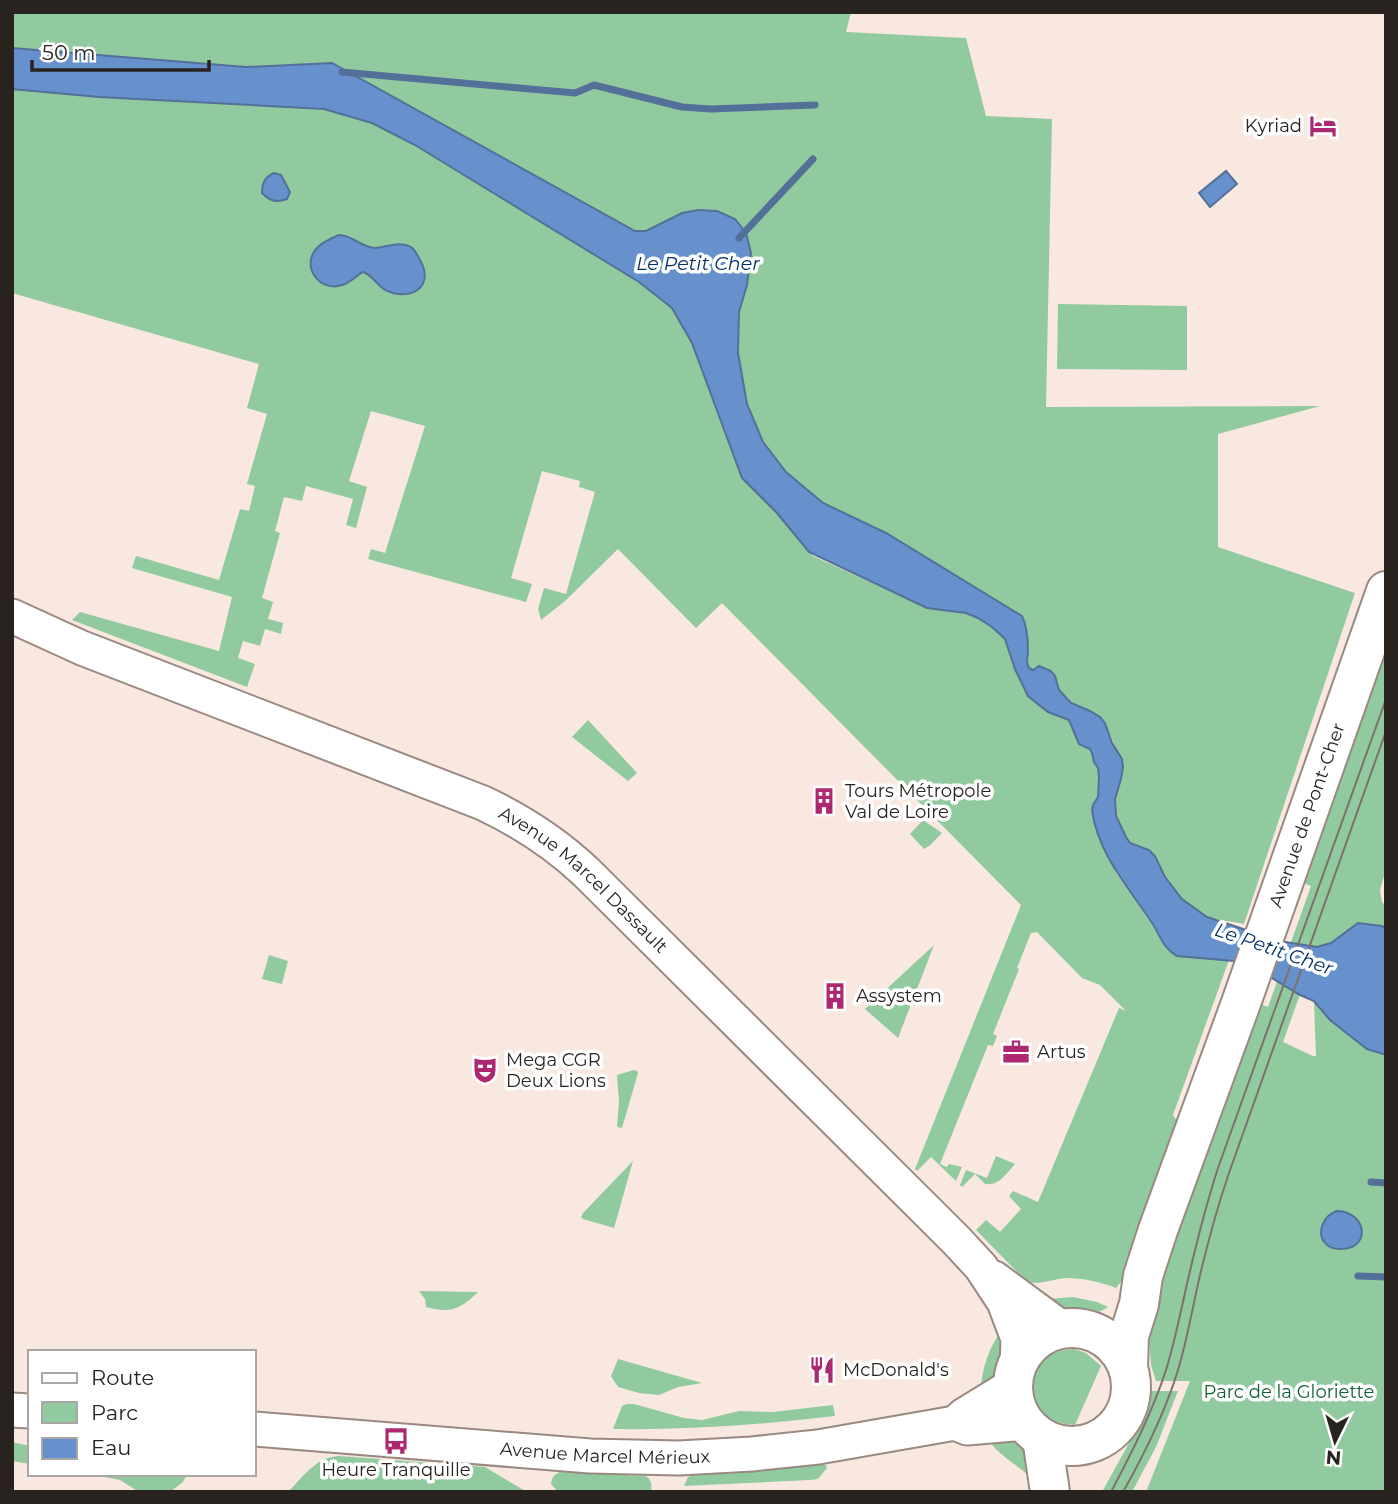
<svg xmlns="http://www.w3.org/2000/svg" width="1398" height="1504" font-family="Montserrat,sans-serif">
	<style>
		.green { fill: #90ca9e }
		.water { fill: #6691cd; stroke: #547099; stroke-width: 2 }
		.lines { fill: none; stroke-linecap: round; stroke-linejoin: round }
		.stream { stroke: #547099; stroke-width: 7 }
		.minor-casing { stroke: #998981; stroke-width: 37 }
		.major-casing { stroke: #998981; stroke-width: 42 }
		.minor { stroke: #fff; stroke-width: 33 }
		.major { stroke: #fff; stroke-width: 38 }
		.tram { stroke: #7c716c; stroke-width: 2 }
		.labels { text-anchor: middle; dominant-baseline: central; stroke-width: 7; stroke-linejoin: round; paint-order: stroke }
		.poi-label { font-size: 18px; fill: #292320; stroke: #fff; text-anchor: start }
		.street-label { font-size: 18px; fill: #292320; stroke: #fff }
		.park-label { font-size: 18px; fill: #146132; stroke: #fff }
		.water-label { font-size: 19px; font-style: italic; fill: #042f65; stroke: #fff }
	</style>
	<rect width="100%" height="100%" fill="#f9e8df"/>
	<!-- green -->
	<path class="green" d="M12,12H851L846,32L966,38L986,116L1052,119L1046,407L1320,406L1218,434V547L1355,593L1244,924C1232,921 1217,921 1207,916C1190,909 1174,892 1165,876C1161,870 1160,863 1156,857C1150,849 1141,849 1133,844C1124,839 1118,822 1115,812C1112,801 1118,792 1120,781C1123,762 1113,742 1106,726C1099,709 1074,708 1063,696C1058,690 1057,683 1055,676L1035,667L1031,671L1026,663L1028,653L1025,624L886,533L823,503L786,472L763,442L747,404L738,353L739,312L747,285L682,213L646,231H636L332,63L246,67L12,48Z
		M12,89L99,97L324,109L372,123L415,145L639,282L672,308L692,343L742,478L777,513L813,556L927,608L966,613L978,618L992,627L1005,639L1015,669L1028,696L1048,712L1069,720L1079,744L1090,749L1093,753L1094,761L1098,768L1099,777L1097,800L1116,873L1157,932L1177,956L1229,960L1173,1115L1178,1123L1123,1279L1116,1288C1101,1282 1083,1278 1066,1278C1053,1279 1040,1285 1027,1282L976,1230L986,1220L1000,1232L1021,1209L1009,1196L1013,1191L1038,1202L1119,1008L1126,1011L1100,985L1082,978L1037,932L1031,933L1017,968L1019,969L993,1034L997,1036L993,1046L988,1045L940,1164L947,1167L949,1164L962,1167L956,1181L931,1157L917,1171L915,1169L1021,905L722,603L696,628L618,549L565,601L541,620L538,609L544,588L566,594L595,492L579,487L580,481L542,471L511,578L532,584L526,602L368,559L371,549L385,553L425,426L371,411L349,481L367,487L356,528L346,525L353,499L306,486L302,501L284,497L275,531L280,533L262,598L273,602L268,619L283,623L281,634L265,629L260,646L243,641L238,658L255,664L247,687L72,620L80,612L219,651L232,597L132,568L136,556L219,580L240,509L249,511L255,486L247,484L267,414L247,408L259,364L12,293Z
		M1058,304L1187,306V370L1057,369Z
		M1386,626V869L1380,890L1382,902L1386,907V928L1382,926L1358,923L1331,943L1317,947L1283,1042L1313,1056H1316L1314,1001C1334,1025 1356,1045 1386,1055V1492H1146L1190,1381H1156L1151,1365L1149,1339L1158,1312L1156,1306L1150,1301L1257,1003L1268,1007L1311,886L1296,880Z
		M588,720L637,773L628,781L572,737Z
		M923,820L942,833L929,846L924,849L910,834Z
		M934,945L898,1038L865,1009Z
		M269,955L288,961L282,984L262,979Z
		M634,1070L637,1071L638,1073L622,1128L617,1127L619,1101L617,1075Z
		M996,1156L1015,1164C1006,1174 999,1186 985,1184L975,1174L962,1187L960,1185L966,1170L987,1178Z
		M633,1161L614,1228L583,1219L581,1217L583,1213Z
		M419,1291L478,1292C460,1309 451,1314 426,1307L425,1299Z
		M1073,1297L1097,1302L1108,1307C1090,1318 1083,1318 1062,1315L1049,1299Z
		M1007,1323L1002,1374L981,1386C984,1360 991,1344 1007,1323Z
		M1074,1349L1086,1353L1101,1366L1075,1425C1017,1423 1017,1351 1074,1349Z
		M618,1359L702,1383L678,1387L659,1395L639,1393L618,1387L611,1376Z
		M1152,1391H1178L1156,1447L1132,1492H1102L1134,1434Z
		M627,1404H634L684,1418L702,1420L739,1411L773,1412L833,1405L835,1416C761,1425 688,1430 613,1429L622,1406Z
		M1020,1439L1027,1444L1028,1475C1018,1466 997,1453 991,1443Z
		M12,1442L30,1446V1464L12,1461Z
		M339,1456L485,1467L527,1492H288C304,1476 316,1457 339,1456Z
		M820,1464L826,1465L827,1468L818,1479L810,1480L684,1486L688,1477L694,1475L751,1472Z
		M560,1472L646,1476C652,1481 652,1484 651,1492H558L551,1484C552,1477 554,1475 560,1472Z
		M89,1474H187L183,1482L170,1492H139L120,1480Z"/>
	<!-- water -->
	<path class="water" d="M12,48L246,67L332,63L635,231H646L682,213L698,210L717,211L735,219L746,233L751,253L747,285L739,312L738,353L747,404L763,442L786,472L823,503L886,533L1022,616C1027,626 1028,640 1028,651C1028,659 1025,661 1029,668L1033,670L1039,666L1051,671L1055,676L1059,690L1071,703L1090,711L1100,717L1105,723L1112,743L1122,759L1123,767L1121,779L1115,799L1116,816L1126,837L1130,843L1149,850L1155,856L1165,877L1182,899L1207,917L1279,941L1317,947L1331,943L1358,923L1382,926L1386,928V1055L1367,1049L1330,1020L1314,1001L1300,995L1267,975L1234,961L1177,956C1164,949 1161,938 1154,926C1130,889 1098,855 1092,810L1093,805L1098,797L1099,777L1098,768L1094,762L1092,753L1090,749L1079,744L1069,720L1048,712L1028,696L1015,669L1005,639L992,627L978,618L966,613L927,608L809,552L777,513L742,478L692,343L672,308L639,282L415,145L372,123L324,109L99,97L12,89Z
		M1226,171L1237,184L1210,207L1199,193Z
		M274,173L281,175L290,192L287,199C276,203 270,201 262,193C262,183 265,177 274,173Z
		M339,235C352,235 361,247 374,248C386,248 399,240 411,247C415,250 418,256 420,260C433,283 417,299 393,293C378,290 375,276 363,272C357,275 351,282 345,284C320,295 298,265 319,246C325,241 332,238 339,235Z
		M1337,1211C1368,1212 1371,1250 1340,1249C1334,1249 1329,1248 1325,1243C1316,1232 1324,1215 1337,1211Z"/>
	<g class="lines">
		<!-- stream -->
		<path class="stream" d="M342,72L575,93L594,85L682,107L711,109L815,105
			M739,238L813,159
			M1371,1182L1386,1183
			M1358,1276L1386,1277"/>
		<defs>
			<g id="minor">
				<path id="s1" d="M12,616L82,648L483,803C521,821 555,843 586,872L956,1240L981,1267L1004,1302L1018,1339L1017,1367"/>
				<path d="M994,1278L1063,1329"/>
				<path d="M12,1410L30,1411"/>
				<path d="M955,1423L964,1415L1013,1385"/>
				<path id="s2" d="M254,1429L590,1456L679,1458L752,1454L818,1447L955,1423L967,1428L1026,1423"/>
			</g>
			<g id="major">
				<circle cx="1072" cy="1387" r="59"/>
				<path id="s3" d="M1128,1368L1129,1336L1139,1304L1143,1276L1158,1230L1241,1003L1386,591"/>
				<path d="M1042,1438L1050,1492"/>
			</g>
		</defs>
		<!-- minor casing -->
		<use href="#minor" class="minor-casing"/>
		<!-- major casing -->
		<use href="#major" class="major-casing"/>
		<!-- minor -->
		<use href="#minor" class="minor"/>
		<!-- major -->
		<use href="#major" class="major"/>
		<!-- tram -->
		<path class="tram" d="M1111,1492C1132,1452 1152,1413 1166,1370C1176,1338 1182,1304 1190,1271C1198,1237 1207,1202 1218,1168L1386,699
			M1123,1492C1145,1453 1165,1413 1178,1370C1188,1337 1193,1304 1201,1271C1209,1238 1218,1205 1229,1173L1386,731"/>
	</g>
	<!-- icons -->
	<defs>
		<symbol id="hotel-bare" viewBox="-9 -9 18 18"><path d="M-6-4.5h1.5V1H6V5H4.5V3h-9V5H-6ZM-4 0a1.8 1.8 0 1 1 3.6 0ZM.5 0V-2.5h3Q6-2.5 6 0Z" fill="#ac2871" stroke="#fff" stroke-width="2.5" paint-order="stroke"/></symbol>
		<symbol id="building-bare" viewBox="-9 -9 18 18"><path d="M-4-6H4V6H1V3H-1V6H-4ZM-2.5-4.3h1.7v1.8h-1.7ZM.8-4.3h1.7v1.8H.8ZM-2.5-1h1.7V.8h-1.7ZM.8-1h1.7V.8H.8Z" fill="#ac2871" stroke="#fff" stroke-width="2.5" paint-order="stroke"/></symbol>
		<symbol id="office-bare" viewBox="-9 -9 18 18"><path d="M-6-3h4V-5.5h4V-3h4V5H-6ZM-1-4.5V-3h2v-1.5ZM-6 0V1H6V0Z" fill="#ac2871" stroke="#fff" stroke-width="2.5" paint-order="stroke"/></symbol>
		<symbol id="theatre-bare" viewBox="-9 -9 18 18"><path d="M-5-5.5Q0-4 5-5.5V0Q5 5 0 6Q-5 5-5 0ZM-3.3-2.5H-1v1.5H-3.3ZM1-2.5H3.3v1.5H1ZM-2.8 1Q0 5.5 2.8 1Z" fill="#ac2871" stroke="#fff" stroke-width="2.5" paint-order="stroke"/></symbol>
		<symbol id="restaurant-bare" viewBox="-9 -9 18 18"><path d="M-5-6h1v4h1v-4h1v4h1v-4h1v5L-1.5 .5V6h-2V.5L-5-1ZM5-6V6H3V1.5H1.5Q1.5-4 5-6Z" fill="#ac2871" stroke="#fff" stroke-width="2.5" paint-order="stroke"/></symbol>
		<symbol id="bus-bare" viewBox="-9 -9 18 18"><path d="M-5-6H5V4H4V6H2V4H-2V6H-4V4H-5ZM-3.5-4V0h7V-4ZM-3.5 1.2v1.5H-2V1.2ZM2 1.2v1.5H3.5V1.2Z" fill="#ac2871" stroke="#fff" stroke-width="2.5" paint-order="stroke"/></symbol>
	</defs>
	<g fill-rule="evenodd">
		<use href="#hotel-bare" x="1304" y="107" width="38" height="38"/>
		<use href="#building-bare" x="805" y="782" width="38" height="38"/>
		<use href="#building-bare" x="816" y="977" width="38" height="38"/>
		<use href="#office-bare" x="997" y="1033" width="38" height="38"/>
		<use href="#theatre-bare" x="466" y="1051" width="38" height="38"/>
		<use href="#restaurant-bare" x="803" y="1351" width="38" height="38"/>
		<use href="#bus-bare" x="377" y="1422" width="38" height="38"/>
	</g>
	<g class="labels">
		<!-- poi labels -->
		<g class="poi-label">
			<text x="1302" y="126" text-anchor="end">Kyriad</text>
			<text x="845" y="791">Tours Métropole<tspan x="845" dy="21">Val de Loire</tspan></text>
			<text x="856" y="996">Assystem</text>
			<text x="1037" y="1052">Artus</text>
			<text x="506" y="1060">Mega CGR<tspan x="506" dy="21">Deux Lions</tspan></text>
			<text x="843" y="1370">McDonald's</text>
			<text x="396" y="1470" text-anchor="middle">Heure Tranquille</text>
		</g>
		<!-- street labels -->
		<g class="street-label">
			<text stroke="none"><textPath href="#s3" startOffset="583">Avenue de Pont-Cher</textPath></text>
			<text stroke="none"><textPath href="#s1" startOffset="634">Avenue Marcel Dassault</textPath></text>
			<text stroke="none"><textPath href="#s2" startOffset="352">Avenue Marcel Mérieux</textPath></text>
		</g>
		<!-- park labels -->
		<g class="park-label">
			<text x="1289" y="1392">Parc de la Gloriette</text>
		</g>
		<!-- water labels -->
		<g class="water-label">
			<text x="698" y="263">Le Petit Cher</text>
			<text transform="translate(1274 949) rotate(19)">Le Petit Cher</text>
		</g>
	</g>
	<!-- border -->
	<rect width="1398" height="1504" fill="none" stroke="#292320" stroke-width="28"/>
	<!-- legend -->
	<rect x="28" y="1350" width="228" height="126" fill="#ffffff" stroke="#a9a7a6" stroke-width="2"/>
	<rect x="42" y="1373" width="35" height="10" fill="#ffffff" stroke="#a9a7a6" stroke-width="2"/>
	<text x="91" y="1385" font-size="21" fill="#292320">Route</text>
	<rect x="42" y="1402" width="35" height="21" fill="#90ca9e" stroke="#a9a7a6" stroke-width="2"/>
	<text x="91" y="1420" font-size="21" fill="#292320">Parc</text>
	<rect x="42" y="1438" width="35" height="21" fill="#6691cd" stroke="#a9a7a6" stroke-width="2"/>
	<text x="91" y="1455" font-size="21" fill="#292320">Eau</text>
	<!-- north arrow -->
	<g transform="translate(1335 1441) rotate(185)" stroke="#ffffff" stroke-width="5" paint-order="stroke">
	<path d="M0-5L12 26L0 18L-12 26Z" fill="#292320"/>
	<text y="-10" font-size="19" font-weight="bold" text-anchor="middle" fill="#292320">N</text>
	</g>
	<!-- scale -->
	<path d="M32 60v10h177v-10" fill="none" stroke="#292320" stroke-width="3.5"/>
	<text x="42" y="60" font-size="21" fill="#292320" stroke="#ffffff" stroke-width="5" paint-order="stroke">50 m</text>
</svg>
